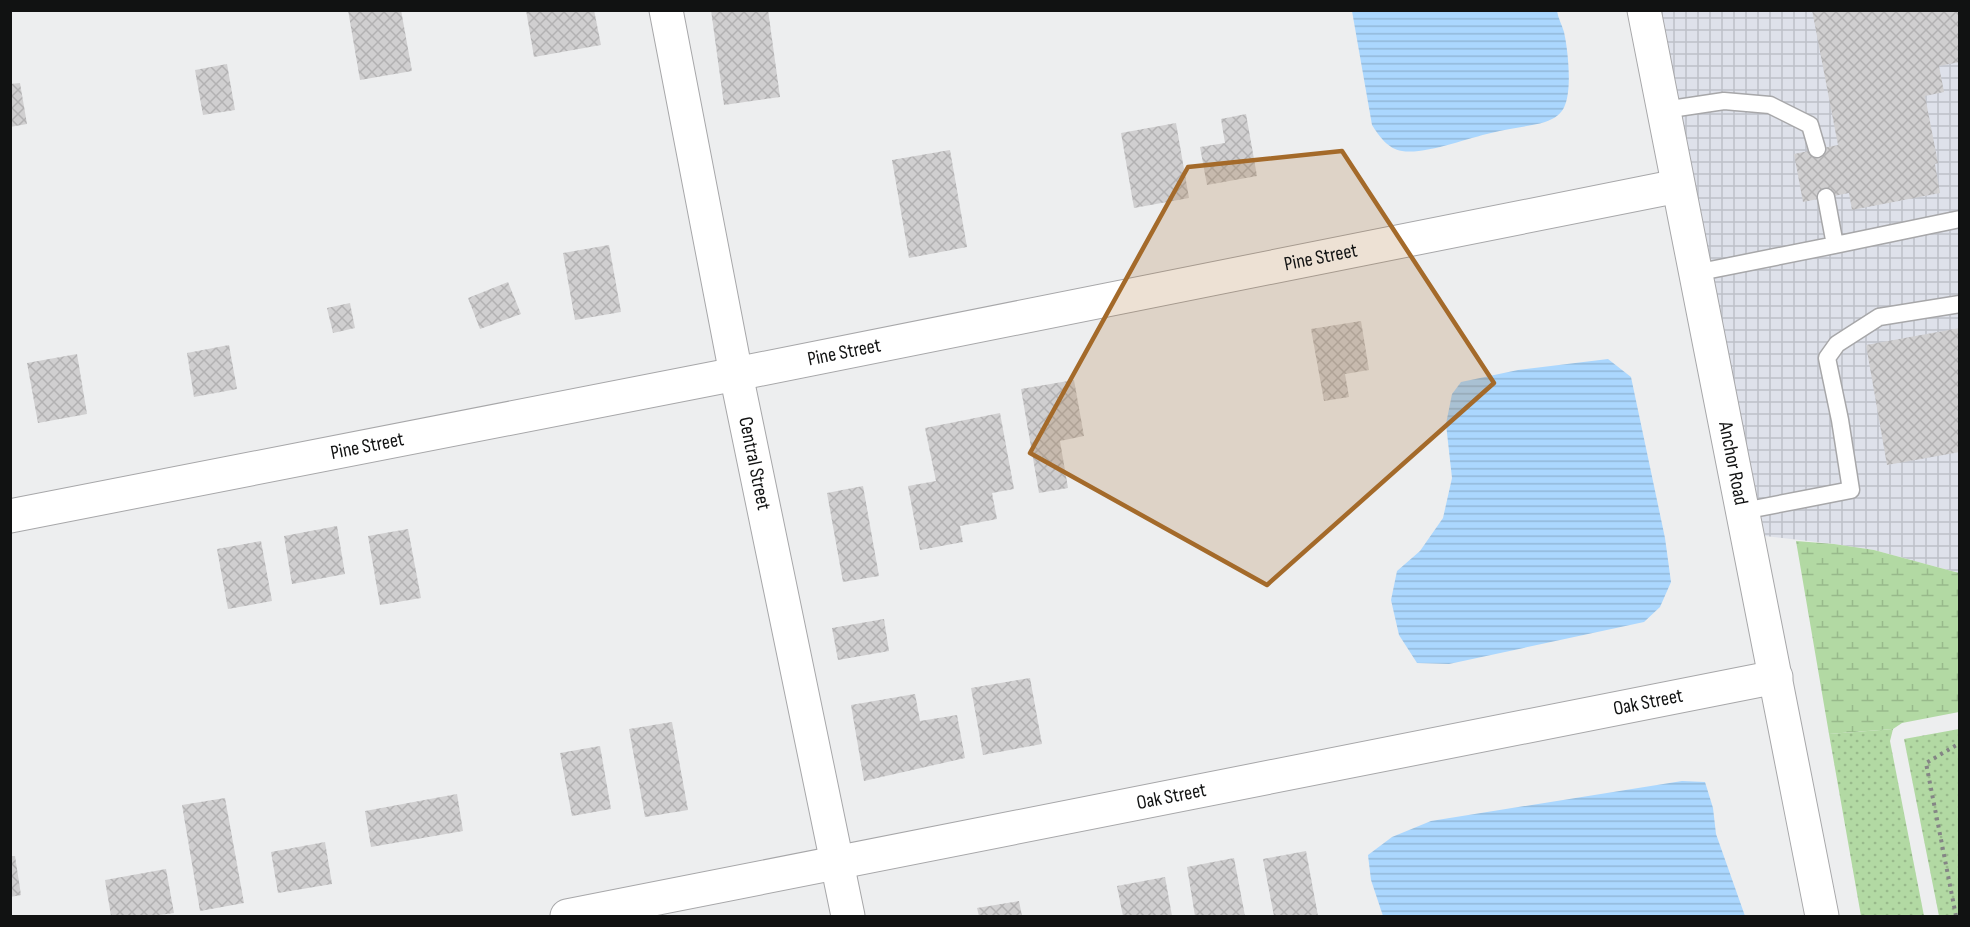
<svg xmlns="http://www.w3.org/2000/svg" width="1970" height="927" font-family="'Sofia Sans Condensed',sans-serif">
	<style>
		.industrial { fill: url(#industrial-grid) }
		.wetland { fill: url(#wetland-marsh) }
		.park { fill: url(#park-dots) }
		.water { fill: url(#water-rules) }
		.building { fill: url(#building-cross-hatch) }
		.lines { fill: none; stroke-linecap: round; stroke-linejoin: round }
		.lane-casing { stroke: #a7a7a9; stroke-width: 19 }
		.street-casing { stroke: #a7a7a9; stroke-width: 35 }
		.secondary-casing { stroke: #a7a7a9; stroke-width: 35 }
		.path { stroke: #848585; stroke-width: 4; stroke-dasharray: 3 4.5; stroke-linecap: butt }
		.lane { stroke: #fff; stroke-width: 16 }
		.street { stroke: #fff; stroke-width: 33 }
		.secondary { stroke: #fff; stroke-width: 33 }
		.marked { fill: #a46a2a; fill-opacity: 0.2; stroke: #a46a2a; stroke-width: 4.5; stroke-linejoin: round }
		.labels { text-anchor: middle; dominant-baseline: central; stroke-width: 4.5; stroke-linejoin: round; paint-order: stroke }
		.street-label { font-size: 20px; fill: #111212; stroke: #fff }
	</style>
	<defs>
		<pattern id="industrial-grid" width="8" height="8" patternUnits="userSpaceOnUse" patternTransform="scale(1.5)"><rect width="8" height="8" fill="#dee1ea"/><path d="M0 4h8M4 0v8" fill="none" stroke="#bdc0c8"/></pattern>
		<pattern id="wetland-marsh" width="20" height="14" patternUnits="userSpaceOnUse" patternTransform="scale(1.5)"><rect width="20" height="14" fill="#b2d9a3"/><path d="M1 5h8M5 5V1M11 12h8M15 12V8" fill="none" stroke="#98b98b"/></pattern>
		<pattern id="park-dots" width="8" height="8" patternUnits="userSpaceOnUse" patternTransform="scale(1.5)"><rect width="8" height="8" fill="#b2d9a3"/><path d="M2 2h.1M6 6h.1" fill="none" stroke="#98b98b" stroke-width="1.8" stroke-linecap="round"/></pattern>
		<pattern id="water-rules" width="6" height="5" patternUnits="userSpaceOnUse" patternTransform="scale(1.5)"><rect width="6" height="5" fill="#abd7fe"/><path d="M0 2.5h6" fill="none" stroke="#92b8d9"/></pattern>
		<pattern id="building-cross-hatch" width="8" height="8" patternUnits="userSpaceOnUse" patternTransform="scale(1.5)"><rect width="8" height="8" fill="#d0cfd0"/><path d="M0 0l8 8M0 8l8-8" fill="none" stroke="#b2b1b2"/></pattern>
	</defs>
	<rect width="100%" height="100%" fill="#edeeef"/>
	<!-- industrial -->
	<path class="industrial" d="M1659,11H1959V573L1874,550L1834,544L1765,536Z"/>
	<!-- wetland -->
	<path class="wetland" d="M1796,541L1834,544L1874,550L1959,573V712L1902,723L1893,729L1829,734Z"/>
	<!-- park -->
	<path class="park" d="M1893,729L1890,741L1924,916H1861L1829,734Z
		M1959,729V916H1939L1904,739Z"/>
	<!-- water -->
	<path class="water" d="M1352,11H1557C1558,18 1562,25 1564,32C1568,50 1572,88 1565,105C1562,114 1554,119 1545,122C1528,127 1509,128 1491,133C1468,138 1424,155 1402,151C1388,149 1379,136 1372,125Z
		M1608,359L1631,377L1665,538L1671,582L1660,607L1644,622L1449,664L1417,663L1399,635L1391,600L1397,571L1420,551L1443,518L1452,478L1446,424L1452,394L1461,382L1518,370Z
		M1682,781L1705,782L1713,808L1716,834L1745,916H1383L1371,880L1368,855L1392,837L1431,821Z"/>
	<!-- building -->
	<path class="building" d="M348,10H401L412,71L360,80Z
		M526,10H594L601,45L534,57Z
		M711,10H768L780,97L724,105Z
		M1812,10H1960V62L1939,66L1944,92L1925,96L1938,163L1935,164L1940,193L1852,210L1849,193L1803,202L1794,154L1838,145Z
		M227,64L235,110L203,115L195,70Z
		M20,83L27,124L10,127V84Z
		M1246,114L1257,176L1207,185L1200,147L1225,143L1221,119Z
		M1176,123L1189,198L1134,208L1121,133Z
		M950,150L967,247L909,258L892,160Z
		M609,245L621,312L575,320L563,253Z
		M508,282L521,314L480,329L468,298Z
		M350,303L355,328L333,333L327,308Z
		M1361,321L1369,370L1345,374L1349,397L1324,401L1311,329Z
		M1960,328V452L1887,465L1866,345Z
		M229,345L237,389L194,397L187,353Z
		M77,354L87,414L38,423L27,363Z
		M1074,380L1084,436L1060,441L1068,488L1039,493L1021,389Z
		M1000,413L1014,489L992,493L997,519L960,526L963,542L920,550L908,486L936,481L925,428Z
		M863,486L879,576L843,582L827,493Z
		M337,526L345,574L292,584L284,536Z
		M408,529L421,598L380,605L368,536Z
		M261,541L272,601L228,609L217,549Z
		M884,619L889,651L838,660L832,628Z
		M1030,678L1042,744L983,755L971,688Z
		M915,694L920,721L957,715L965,758L864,781L851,705Z
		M672,722L688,810L645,817L629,729Z
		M600,746L611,809L572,816L560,753Z
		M457,794L463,831L371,847L365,811Z
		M225,798L244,903L200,911L182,805Z
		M325,842L332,884L278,893L271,852Z
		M1306,851L1318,916H1274L1263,859Z
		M10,856H15L21,895L10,897Z
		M1234,858L1245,916H1195L1187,867Z
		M166,869L174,913L152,916H111L105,880Z
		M1165,877L1172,916H1123L1117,886Z
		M1019,901L1022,916H979L977,908Z"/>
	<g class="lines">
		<defs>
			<path id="lane" d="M1664,110L1724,101L1770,105L1810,125L1817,149
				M1835,245L1960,219
				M1695,273L1835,245L1826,197
				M1743,511L1851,490L1840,420L1827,358L1837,344L1879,317L1960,304"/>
			<g id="street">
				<path id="s1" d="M666,10L736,374L848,916"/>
				<path id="s2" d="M10,516L736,374L1678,186"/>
				<path id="s3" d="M567,916L1776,677"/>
			</g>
			<g id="secondary">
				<path id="s4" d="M1644,10L1822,916"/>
			</g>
		</defs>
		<!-- lane casing -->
		<use href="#lane" class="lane-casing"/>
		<!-- street casing -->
		<use href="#street" class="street-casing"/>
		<!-- secondary casing -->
		<use href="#secondary" class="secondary-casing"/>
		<!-- path -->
		<path class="path" d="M1956,916L1926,763L1960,743"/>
		<!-- lane -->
		<use href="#lane" class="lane"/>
		<!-- street -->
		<use href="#street" class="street"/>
		<!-- secondary -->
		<use href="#secondary" class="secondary"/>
	</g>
	<!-- marked area -->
	<path class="marked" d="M1342,151L1494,383L1267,585L1030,453L1188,167Z"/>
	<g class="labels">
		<!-- street labels -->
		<g class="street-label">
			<text stroke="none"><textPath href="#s2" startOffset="1336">Pine Street</textPath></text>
			<text stroke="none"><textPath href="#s2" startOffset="850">Pine Street</textPath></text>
			<text stroke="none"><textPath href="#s2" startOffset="364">Pine Street</textPath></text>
			<text stroke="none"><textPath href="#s4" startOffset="462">Anchor Road</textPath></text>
			<text stroke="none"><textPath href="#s1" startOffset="462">Central Street</textPath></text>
			<text stroke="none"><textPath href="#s3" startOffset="1102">Oak Street</textPath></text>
			<text stroke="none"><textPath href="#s3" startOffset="616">Oak Street</textPath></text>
		</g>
	</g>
	<!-- border -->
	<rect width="1970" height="927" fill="none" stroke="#111212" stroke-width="24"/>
</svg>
